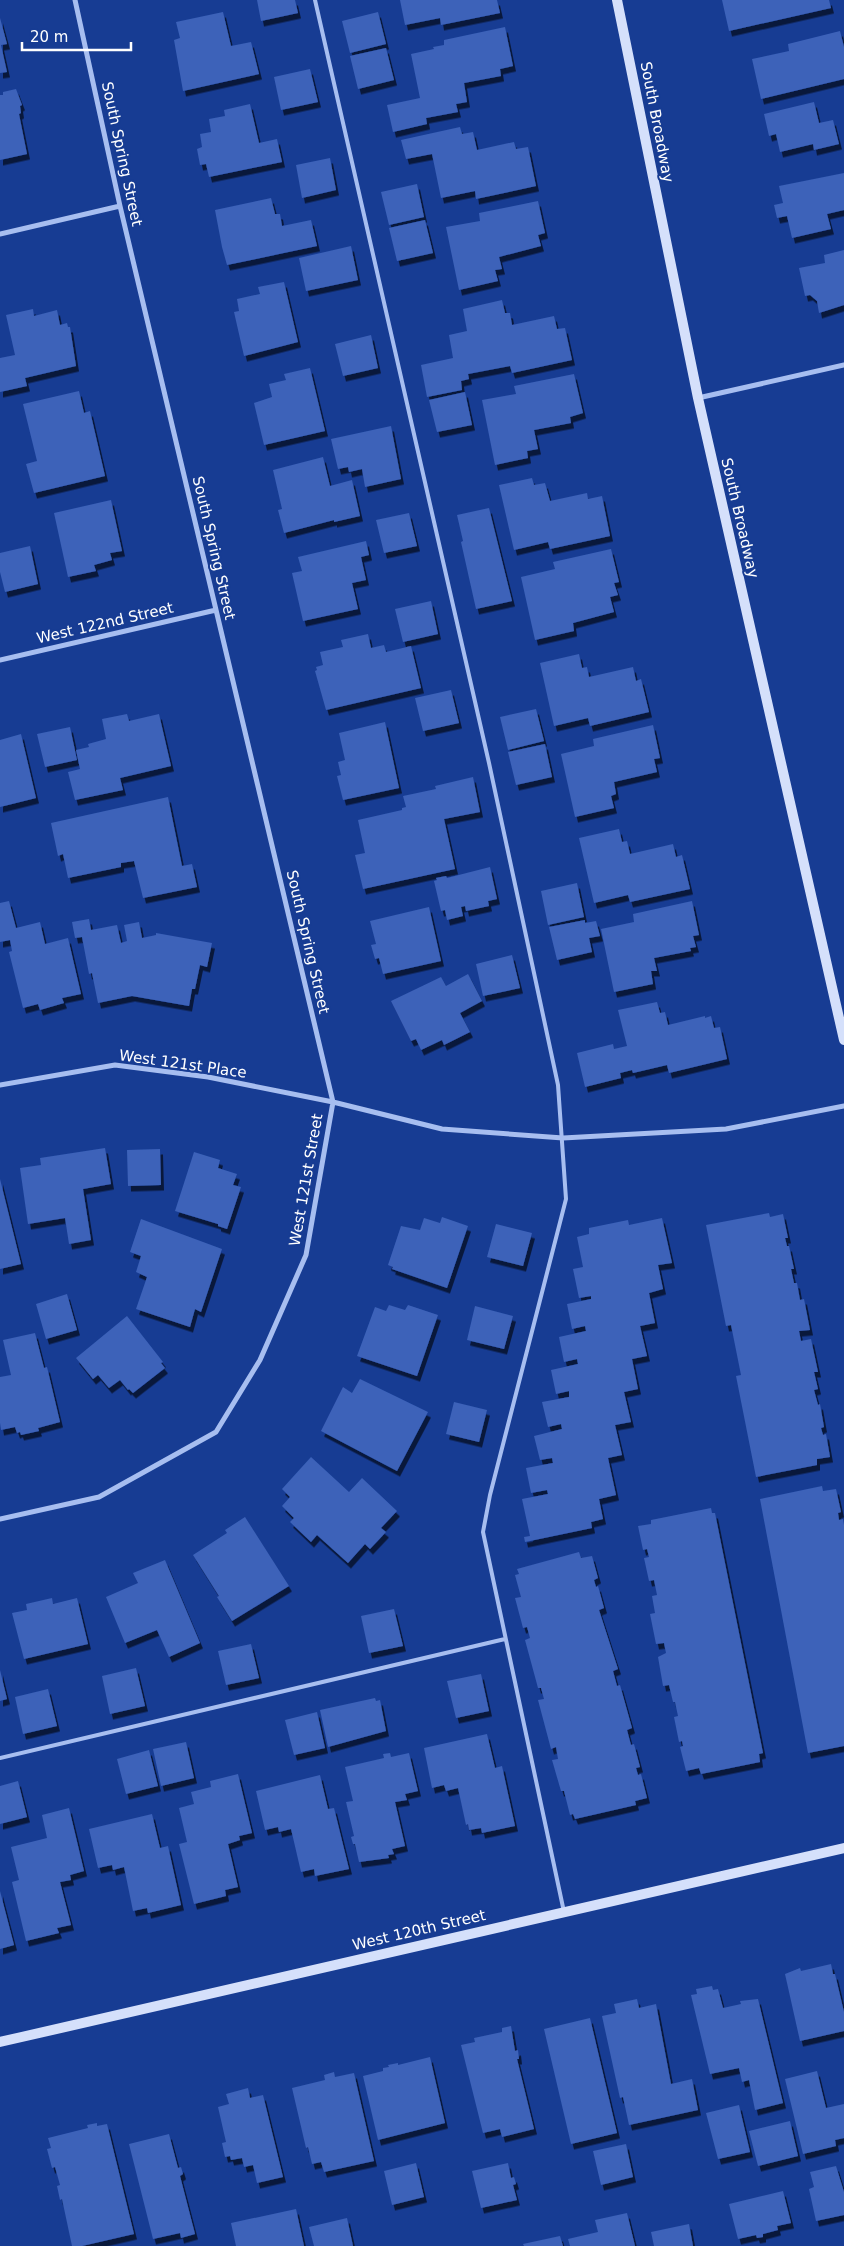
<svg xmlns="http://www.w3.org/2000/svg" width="844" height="2246" font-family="'DejaVu Sans',sans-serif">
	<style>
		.building { fill: #3c62b9; filter: url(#shadow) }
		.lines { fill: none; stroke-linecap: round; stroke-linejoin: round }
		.lane { stroke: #a7bef0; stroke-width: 4 }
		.street { stroke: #a7bef0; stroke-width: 5 }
		.secondary { stroke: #d5e0fb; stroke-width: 10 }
		.labels { text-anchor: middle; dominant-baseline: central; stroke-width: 4; stroke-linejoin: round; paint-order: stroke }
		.street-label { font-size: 15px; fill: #fff; stroke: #173c93 }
	</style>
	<defs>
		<filter id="shadow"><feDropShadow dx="3" dy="5.5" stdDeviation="0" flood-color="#0009"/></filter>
	</defs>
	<rect width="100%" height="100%" fill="#173c93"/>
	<!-- building -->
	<path class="building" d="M257,0H295L298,13L261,21Z
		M400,0H497L500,13L441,25L440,18L405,25Z
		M722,0H829L831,8L729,31Z
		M223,12L231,46L251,42L259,74L183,91L174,40L180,38L176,22Z
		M378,12L386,44L350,53L342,21Z
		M0,18L7,44L1,45L7,72L0,73Z
		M505,27L513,66L500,69L501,76L464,83L467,102L456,104L458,112L426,118L427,124L393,132L387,105L420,98L411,54L434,49L433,47L444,45V40Z
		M840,31L844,47V79L761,99L752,59L789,51L788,44Z
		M386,48L394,80L358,89L350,56Z
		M310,69L318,102L281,110L274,77Z
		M16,89L22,105L20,106L21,113L19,114L27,154L0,160V95H3V92Z
		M814,102L819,123L833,120L839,144L814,150L813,144L780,152L776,134L769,136L764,114Z
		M250,104L259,143L277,139L282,162L209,177L206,164L200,165L197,149L202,147L200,134L211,132L209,119L225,116L224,110Z
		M460,127L462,134L473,132L477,150L514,142L516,149L528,147L536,186L476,199L475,191L441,198L432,154L406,159L401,140Z
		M330,158L336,190L302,198L296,165Z
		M844,173V210L827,214L831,229L792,238L787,216L777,218L774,205L783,203L779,186Z
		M417,184L424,217L389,225L381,192Z
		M271,198L275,214H280L282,226L311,220L317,246L227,265L222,247L215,210Z
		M538,201L545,233L538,235L541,246L499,257L502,269L495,270L498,281L459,290L446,227L480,221L479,213Z
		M425,220L433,253L397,261L389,228Z
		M351,246L358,280L306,291L299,258Z
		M844,250V305L819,313L817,301L810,295L805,296L799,268L825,263L824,255Z
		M284,282L298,342L244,356L234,312L239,311L237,299L260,294L258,287Z
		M502,300L505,313H510L512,325L554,316L557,329L565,328L572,360L512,373L510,366L468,374L469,379L461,381L462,390L427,397L421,365L453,358L449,335L467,331L463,309Z
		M33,309L34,316L57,310L60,325L67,323L68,327H70L76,366L25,378L27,386L0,392V358L15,355L6,315Z
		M371,335L378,368L343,376L335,344Z
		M310,368L325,431L264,445L254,403L272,397L269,384L286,380L284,374Z
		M574,374L583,413L570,417L571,423L534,430L538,449L527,451L528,458L495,465L482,400L516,394L514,386Z
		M79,391L84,413L90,411L105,476L34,493L26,464L37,461L23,404Z
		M465,392L472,425L437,432L429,400Z
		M391,426L401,479L365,487L362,469L349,472L348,467L338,469L331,439Z
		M323,457L330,486L352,480L360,516L334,522V520L284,533L278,510L282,509L273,470Z
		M532,478L534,485L545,483L550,501L587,493L588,499L602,496L610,536L550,549L548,542L514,550L499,485Z
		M111,500L122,551L110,553L112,560L94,565L96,571L68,577L54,513Z
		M489,508L512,601L476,609L461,542L463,541L457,515Z
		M409,513L417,546L384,553L376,520Z
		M366,541L369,555L361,557L366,580L352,583L358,609L303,621L292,573L302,571L298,557Z
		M30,546L38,584L5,592L0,572V553Z
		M611,549L619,582L614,583L618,595L610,597L614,612L573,623L574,631L535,640L521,577L555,569L553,562Z
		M431,601L438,634L403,642L395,609Z
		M368,634L371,648L384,645L386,652L411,646L421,688L326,710L315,671L317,670L316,667L323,665L320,652L343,647L341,640Z
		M579,654L582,668L587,667L589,677L633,667L636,681L641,679L649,712L590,726L588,718L554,726L540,663Z
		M451,690L459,723L423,731L415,698Z
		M536,709L544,741L508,750L500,717Z
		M127,714L129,721L159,714L171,766L120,778L123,790L75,800L68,772L80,769L76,750L89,747L88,744L106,739L102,719Z
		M385,722L399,788L343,800L337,776L341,775L338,762L345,760L339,733Z
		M653,725L660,758L654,759L657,772L614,782L616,794L611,796L614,808L575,817L561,754L594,746L593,739Z
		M70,727L77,760L45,767L37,734Z
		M21,734L36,798L0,807V740Z
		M545,744L552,777L516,785L508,752Z
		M473,777L480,812L444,819L455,869L363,889L355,855L365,853L358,820L402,810V808L406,807L403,796L436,789L435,786Z
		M168,797L182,866L192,864L197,887L143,898L134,861L121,863V867L68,878L63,854L58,856L51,823Z
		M619,829L622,842L627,841L630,854L673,844L676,857L682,855L690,889L630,902L628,895L594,903L579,838Z
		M490,867L497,899L488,901L489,906L466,911L465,906L461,907L463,916L447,920L445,910L441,911L434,881L437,880L436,878L446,876L447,878Z
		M577,883L584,917L548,925L541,891Z
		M9,901L16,928L40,922L45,944L68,938L81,994L62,998L64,1003L40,1010L38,1004L23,1008L9,952L12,951L10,940L0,942V903Z
		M692,901L699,935L693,936L696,947L690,948L691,951L654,958L657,971H651L653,984L614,992L601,929L634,922L633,914Z
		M429,907L441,961L383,974L379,958L375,959L371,945L376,944L370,921Z
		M89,919L91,930L117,925L121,943L127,941L124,925L139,922L142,938L156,935V933L212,943L207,967L200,965L195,989H192L189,1006L132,996L98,1003L92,973L89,974L82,937L75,938L72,922Z
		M585,920V923L596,921L600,936L589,938L592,952L557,960L549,927Z
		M512,955L520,988L483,996L476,964Z
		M468,974L482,1001L460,1013L470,1032L444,1045L442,1040L421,1050L416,1039L411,1041L391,1001L441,977L446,986Z
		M657,1002L660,1013L665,1012L668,1025L705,1016V1018L711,1016L714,1028L720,1027L727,1059L669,1073L667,1065L633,1073L632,1070L620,1073L621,1078L585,1087L577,1053L613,1044L614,1049L627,1046L618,1010Z
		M105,1148L111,1184L83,1189L91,1240L69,1244L65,1218L28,1224L20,1168L41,1165L40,1158Z
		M160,1149L161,1185L128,1186L127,1150Z
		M194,1152L220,1160L218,1168L237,1174L233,1185L241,1187L227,1229L218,1226V1224L175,1211Z
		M0,1179L21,1264L0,1269Z
		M769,1213L770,1217L783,1214L788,1238H785L787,1246H789L794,1269H791L794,1283H797L800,1300L804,1299L810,1330L799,1331L801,1341L811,1339L818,1372H814L818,1389L814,1390L818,1405L820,1404L824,1427L821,1428L823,1435L826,1434L830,1457L817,1459V1465L756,1477L736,1376L741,1375L731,1325L726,1326L706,1225Z
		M442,1217L468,1226L447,1288L392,1269L393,1267L388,1265L401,1226L420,1230L424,1218L440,1223Z
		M662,1218L672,1263L658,1265L663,1289L649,1293L655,1323L640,1326L647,1356L632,1359L638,1389L624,1392L631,1422L615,1425L622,1455L608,1458L616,1495L599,1499L603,1519L591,1522L592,1528L525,1542L524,1537L530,1536L522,1499L548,1494L547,1490L531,1493L526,1468L553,1463L552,1458L540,1460L534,1436L562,1429L561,1424L548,1427L542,1402L569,1397V1391L556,1394L551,1370L578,1364L577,1359L564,1362L559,1337L586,1331L585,1326L572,1329L567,1304L591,1299V1296L579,1298L573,1269L583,1267L577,1237L589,1234V1228L628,1220L629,1225Z
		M141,1219L222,1249L201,1312L195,1309L190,1327L136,1309L147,1277L136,1272L141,1256L130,1252Z
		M496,1224L532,1233L523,1266L487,1257Z
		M67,1294L77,1330L46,1339L36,1304Z
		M389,1305L405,1310L408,1305L438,1315L417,1376L357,1356L375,1307L386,1311Z
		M475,1306L513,1316L504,1349L467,1340Z
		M127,1316L163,1362L161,1363L165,1368L133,1393L129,1389L128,1390L120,1380L109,1388L98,1375L93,1379L76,1358Z
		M35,1333L44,1368L47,1367L60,1422L38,1428L39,1431L21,1435L20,1432L17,1433L15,1427L1,1430L0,1423V1377L11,1375L3,1340Z
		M360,1379L428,1412L397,1471L321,1431L343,1387L352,1393Z
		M454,1402L487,1410L479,1442L446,1434Z
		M311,1457L349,1492L362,1478L397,1511L381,1528L386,1532L370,1549L365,1544L348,1563L317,1535L311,1542L290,1522L294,1518L282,1506L290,1497L282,1489Z
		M822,1486L823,1491L836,1489L841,1512L838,1513L839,1520L843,1519L844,1525V1746L808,1753L760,1499Z
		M711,1508L712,1513H715L763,1753L759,1754L760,1762L701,1774L699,1768L686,1771L680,1747L683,1746L682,1741L679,1742L674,1717L678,1716L675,1702H673L669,1685L663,1686L658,1657L666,1653L664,1643L656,1644L650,1614L655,1613L652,1596L657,1595L654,1580L649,1581L644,1558L649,1557L647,1549L643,1550L638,1526L651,1524V1520Z
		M245,1517L289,1586L232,1621L217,1597L219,1596L193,1555L227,1533L225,1530Z
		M579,1552L581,1558L592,1556L598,1578L594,1580L596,1587L598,1586L604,1608L599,1610L618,1669L613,1671L617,1686L620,1685L632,1728L627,1730L631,1745L634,1744L640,1767L636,1768L638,1775L641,1774L647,1798L635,1801L636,1805L575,1819L573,1814L570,1815L564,1791H561L552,1760L558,1759L556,1747L551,1749L538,1700L544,1699L541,1688H538L525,1640L530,1638L527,1627L523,1628L515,1598L521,1597L515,1575L519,1574L517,1569Z
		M165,1560L200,1643L169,1657L157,1630L125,1643L106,1597L138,1583L133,1573Z
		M52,1598L53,1604L77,1598L88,1644L24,1659L12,1613L27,1610L26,1604Z
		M394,1609L403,1646L369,1653L361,1616Z
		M251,1644L259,1678L226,1685L218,1651Z
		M136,1668L145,1706L110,1714L102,1676Z
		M0,1670L7,1699L0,1701Z
		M481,1674L489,1711L456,1718L447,1681Z
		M48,1689L57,1726L23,1734L15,1697Z
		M375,1698L376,1701L380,1700L386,1731L328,1747L320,1710Z
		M317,1712L325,1748L294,1755L285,1720Z
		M487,1734L495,1768L502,1766L515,1826L482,1833L481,1828L469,1830L468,1824L466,1825L458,1788L446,1791L444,1785L432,1788L424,1748Z
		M186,1742L194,1778L161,1786L153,1749Z
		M149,1750L158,1786L126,1794L117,1759Z
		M390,1753L391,1757L409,1753L418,1791L405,1794L407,1800L395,1802L405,1846L392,1849L394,1854L388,1855L389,1858L359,1862L355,1844H353L351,1837L354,1836L346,1802L353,1801L345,1767L384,1758L383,1754Z
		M238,1774L252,1833L239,1836L240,1840L228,1844L238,1887L225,1890L226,1896L194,1904L179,1844L187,1842L179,1808L194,1804L191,1792L211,1787L210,1781Z
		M320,1775L328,1809L334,1808L349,1869L315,1876L314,1869L301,1872L291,1829L279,1832L278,1827L265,1830L256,1791Z
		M18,1781L27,1817L0,1824V1786Z
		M69,1808L84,1871L70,1875L71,1880L60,1882L71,1925L57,1928L59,1933L26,1941L12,1882L19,1880L11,1847L47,1838L42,1815Z
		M152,1814L160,1848L168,1846L181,1905L148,1913L147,1908L133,1911L124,1867L113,1870L112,1865L98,1868L89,1829Z
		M0,1891L14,1945L0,1949Z
		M831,1964L833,1974H835L844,2012V2031L800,2041L785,1974L800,1968L801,1971Z
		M712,1986L713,1990L718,1989L723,2008L741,2004L740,2001L758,1999L783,2103L755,2110L749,2080L742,2082L739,2068L710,2074L691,1995L697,1994L696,1989Z
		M637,1999L639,2008L656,2004L671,2084L692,2079L698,2110L629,2125L623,2097L620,2098L602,2016L616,2013L614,2004Z
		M590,2018L617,2133L571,2144L544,2029Z
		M511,2026L515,2051L518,2050L519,2059H517L534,2129L502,2137L500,2129L483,2133L461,2045L475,2042L474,2038L502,2032V2028Z
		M430,2057L445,2123L378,2140L363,2076L383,2071V2068L389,2067L388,2065L398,2063V2065Z
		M817,2071L826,2108L844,2104V2138L835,2140L836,2146L803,2154L785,2079Z
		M334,2072L335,2077L354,2073L374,2161L324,2172L321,2162L312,2164L308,2147L306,2148L292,2088L325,2080L324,2075Z
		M248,2088L250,2098L263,2095L283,2177L257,2183L253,2165L244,2167L242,2158L231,2160L230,2156L225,2157L222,2143L226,2142L218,2107L229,2104L226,2094Z
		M739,2105L750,2152L718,2159L706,2113Z
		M790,2121L798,2156L758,2166L749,2131Z
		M97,2123V2126L107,2124L134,2234L82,2246H72L62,2199L60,2200L57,2186L60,2185L55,2167L52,2168L47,2149L51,2148L48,2138L88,2128L87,2125Z
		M169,2134L178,2168L181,2167L183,2174L180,2176L195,2234L181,2238L180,2233L153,2239L129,2144Z
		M626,2144L633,2177L601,2185L593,2151Z
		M416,2163L424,2197L392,2205L384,2171Z
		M508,2163L511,2178L514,2177L516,2184L513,2185L517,2200L481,2208L472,2171Z
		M836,2166L844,2192V2215L816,2221L809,2189L814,2187L810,2172Z
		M783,2191L791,2223L777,2226L778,2230L763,2234V2237L757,2238L756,2235L738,2239L729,2204Z
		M296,2209L304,2246H236L231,2223Z
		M627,2213L635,2246H570L568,2239L598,2232L595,2220Z
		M347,2218L353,2246H314L309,2227Z
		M689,2224L693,2246H654L651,2232Z
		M560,2236L563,2246H524L523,2244Z"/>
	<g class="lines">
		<!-- lane -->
		<path class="lane" d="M315,0L489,763L558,1085L566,1199L490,1495L483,1532L564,1912
			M0,1758L505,1639"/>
		<!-- street -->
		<path class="street" d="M0,234L120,206
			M698,398L844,365
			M0,660L216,610
			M0,1085L115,1065L208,1077L333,1102L442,1129L563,1138L726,1129L844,1106
			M0,1519L99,1497L216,1432L260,1360L306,1255L333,1102L120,206L75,0"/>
		<!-- secondary -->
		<path class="secondary" d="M617,0L698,398L844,1040
			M0,2042L844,1848"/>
	</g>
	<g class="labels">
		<!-- street labels -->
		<g class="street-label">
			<text transform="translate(657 122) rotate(79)">South Broadway</text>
			<text transform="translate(122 154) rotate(78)">South Spring Street</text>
			<text transform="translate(740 518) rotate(77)">South Broadway</text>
			<text transform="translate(214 548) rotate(77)">South Spring Street</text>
			<text transform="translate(105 623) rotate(-13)">West 122nd Street</text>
			<text transform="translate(308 942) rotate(77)">South Spring Street</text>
			<text transform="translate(183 1064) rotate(8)">West 121st Place</text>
			<text transform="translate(306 1180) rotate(-80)">West 121st Street</text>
			<text transform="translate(419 1930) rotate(-13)">West 120th Street</text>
		</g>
	</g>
	<!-- scale -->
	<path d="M22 42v8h109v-8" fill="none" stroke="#ffffff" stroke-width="2.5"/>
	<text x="30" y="42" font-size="15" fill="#ffffff" stroke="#173c93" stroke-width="4" paint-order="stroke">20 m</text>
</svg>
